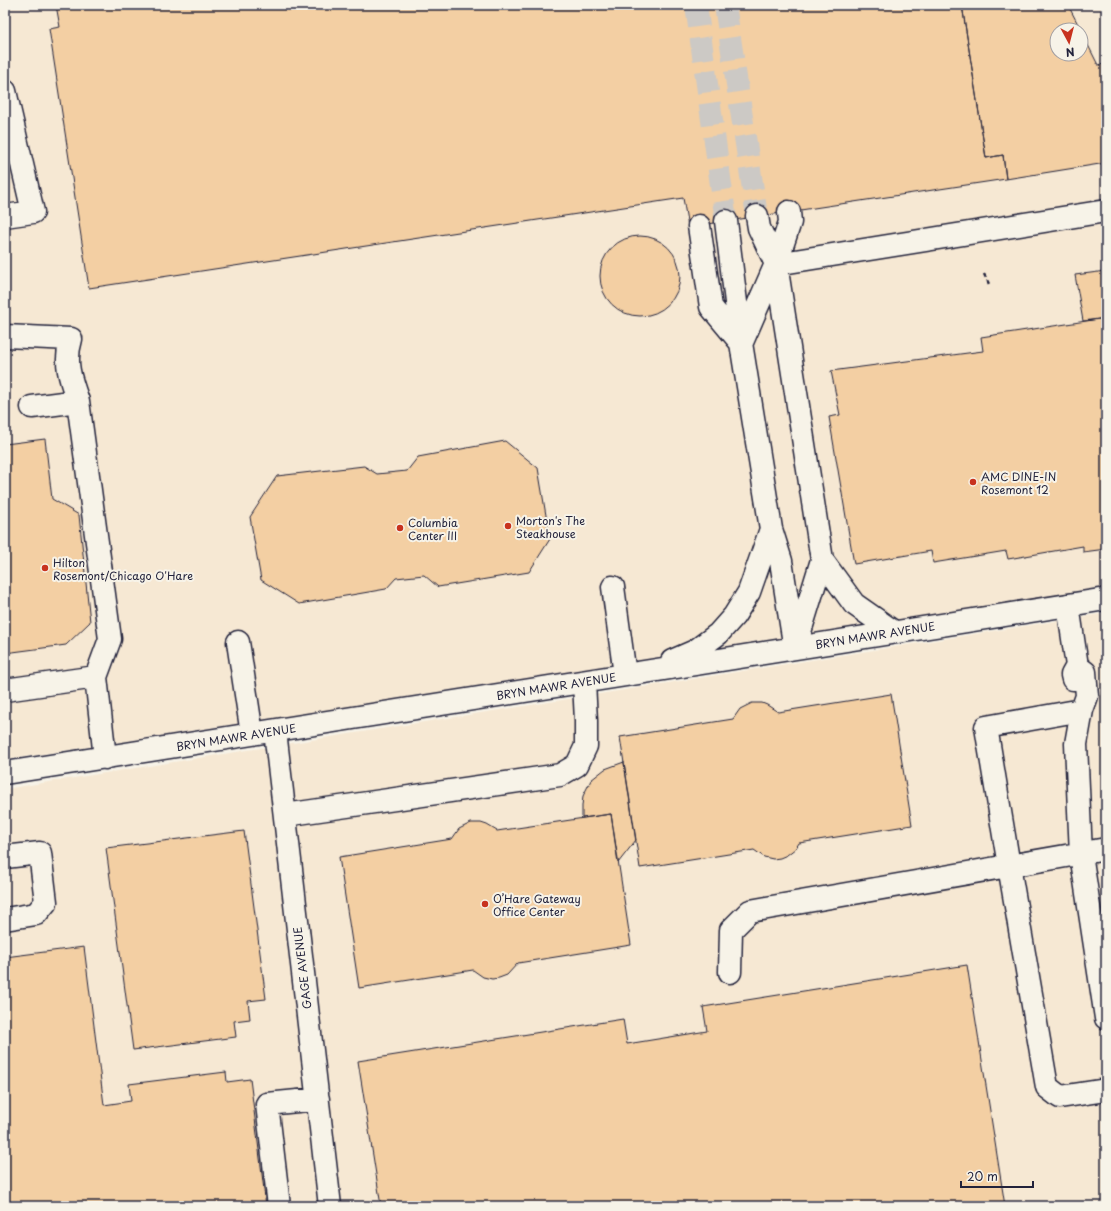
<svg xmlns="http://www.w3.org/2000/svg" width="1111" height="1211" font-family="'Playpen Sans',sans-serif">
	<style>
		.built { fill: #f6e8d3; fill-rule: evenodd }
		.building { fill: #f3cfa3; stroke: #22223b }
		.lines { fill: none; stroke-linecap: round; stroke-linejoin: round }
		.minor-tunnel { stroke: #ccc9c5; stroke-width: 22; stroke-dasharray: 22 11; stroke-linecap: butt }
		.minor-casing { stroke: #22223b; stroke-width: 25 }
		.path { stroke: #22223b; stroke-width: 2.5; stroke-dasharray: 4 3; stroke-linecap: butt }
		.minor { stroke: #f7f3e8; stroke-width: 22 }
		.poi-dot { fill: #c8321e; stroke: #f7f3e8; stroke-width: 1.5 }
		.labels { text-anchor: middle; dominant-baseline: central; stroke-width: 4; stroke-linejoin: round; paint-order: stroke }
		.poi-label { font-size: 11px; fill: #22223b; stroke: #f7f3e8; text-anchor: start }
		.street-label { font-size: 11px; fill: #22223b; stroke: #f7f3e8 }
	</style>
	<rect width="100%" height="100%" fill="#f7f3e8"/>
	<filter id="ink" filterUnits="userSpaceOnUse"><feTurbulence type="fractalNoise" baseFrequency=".025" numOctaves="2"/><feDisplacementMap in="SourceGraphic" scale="8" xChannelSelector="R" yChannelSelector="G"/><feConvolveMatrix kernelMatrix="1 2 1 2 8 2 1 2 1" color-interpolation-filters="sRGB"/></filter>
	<g filter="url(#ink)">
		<!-- built -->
		<path class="built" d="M5,5H1106V587L777,641L5,760ZM1057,30H1081V54H1057Z
			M1106,613V1206H5V789Z"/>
		<!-- building -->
		<path class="building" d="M56,5H962L986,158L1003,155L1006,179L688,227L683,198L89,288L49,29L60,27Z
			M962,5H1068L1081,30H1057V54H1081V31L1098,65L1106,64V163L1006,179L1003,155L986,158Z
			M600 276a40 40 0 1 1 80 0a40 40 0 1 1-80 0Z
			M1106,271V318L1083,321L1075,275Z
			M1106,318V549L1083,552V546L1008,559L1006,551L933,563L931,551L854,564L829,417L840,415L831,371L983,351L981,337Z
			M45,439L52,499L79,515L90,622L66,645L5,653V444Z
			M505,441L538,468L550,539L529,572L438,587L424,575L396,578L386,589L299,604L261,580L250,517L277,476L364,466L377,474L407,471L418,457Z
			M891,694L912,825L799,843L796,848L787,855L780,858L773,859L764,857L754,850L640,868L620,737L733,719L740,709L752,703H762L767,705L778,712Z
			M624,762L636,840L618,863L611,814L582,818V806L583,796L591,780L605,769Z
			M611,814L631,945L518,963L507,975L499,978L492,979L483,977L473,970L359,988L339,857L452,839L459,829L471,823H481L487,825L497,831Z
			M244,831L266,999L248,1001L250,1019L234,1021L236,1037L133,1050L106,848Z
			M84,947L104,1105L131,1101L129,1084L226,1072L227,1082L250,1079L266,1206H5V957Z
			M967,965L1005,1206H381L358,1061L623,1019L627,1044L707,1031L703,1007Z"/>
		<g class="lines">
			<!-- minor-tunnel -->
			<path class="minor-tunnel" d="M696,5L726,221
				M725,5L757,216"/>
			<defs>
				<path id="minor" d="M5,91L33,212L5,216
					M757,216L759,228L776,264L822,560L795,648
					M726,221L741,343L771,529L781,561L794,643
					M699,226L711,307L741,343
					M776,264L1106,211
					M5,336L71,339
					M71,339C64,362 70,379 78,401L110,639L96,677L105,758
					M742,342L776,264L790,222L789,212
					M32,407L78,401
					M822,560L854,604L894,632
					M613,587L625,675
					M1068,605L1077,666L1072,675L1073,679
					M238,642L252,734
					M672,661L695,651L718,634L734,616L749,592L771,529
					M1077,666L1085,672L1087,696L1082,710L1076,744L1081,854L1106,1018
					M5,690L96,677
					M1082,710L986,727L1009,866L1047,1087L1060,1097L1106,1090
					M275,731L330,1206
					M5,773L1106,599
					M285,815L560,775L577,765L586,746V721L584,682
					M5,857L40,853L46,902L36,914L5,919
					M730,972L731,930L750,911L1106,849
					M279,1206L267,1104L318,1099"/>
			</defs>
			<!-- minor casing -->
			<use href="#minor" class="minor-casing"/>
			<!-- path -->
			<path class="path" d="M984,274L989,284"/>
			<!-- minor -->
			<use href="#minor" class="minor"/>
		</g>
	</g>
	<!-- markers -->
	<g class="poi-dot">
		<circle cx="973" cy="482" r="4"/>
		<circle cx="508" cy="526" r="4"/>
		<circle cx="400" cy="528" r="4"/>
		<circle cx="45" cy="568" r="4"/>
		<circle cx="485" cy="904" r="4"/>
	</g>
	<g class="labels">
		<!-- poi labels -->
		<g class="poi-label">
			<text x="981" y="476">AMC DINE-IN<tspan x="981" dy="13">Rosemont 12</tspan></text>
			<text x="516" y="520">Morton's The<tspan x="516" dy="13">Steakhouse</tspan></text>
			<text x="408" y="522">Columbia<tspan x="408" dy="13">Center III</tspan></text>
			<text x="53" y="562">Hilton<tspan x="53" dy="13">Rosemont/Chicago O'Hare</tspan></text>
			<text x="493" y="898">O’Hare Gateway<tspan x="493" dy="13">Office Center</tspan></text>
		</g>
		<!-- street labels -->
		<g class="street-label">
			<text transform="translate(875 635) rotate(-9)">BRYN MAWR AVENUE</text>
			<text transform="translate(556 686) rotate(-9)">BRYN MAWR AVENUE</text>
			<text transform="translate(236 737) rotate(-9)">BRYN MAWR AVENUE</text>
			<text transform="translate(302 968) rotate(-97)">GAGE AVENUE</text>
		</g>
	</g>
	<!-- margin -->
	<rect width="1111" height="1211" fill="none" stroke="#f7f3e8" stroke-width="20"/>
	<rect x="10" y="10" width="1091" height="1191" fill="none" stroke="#22223b" stroke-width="1.5" filter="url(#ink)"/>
	<!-- north arrow -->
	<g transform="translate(1069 42) rotate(173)"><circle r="19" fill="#f7f3e8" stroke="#a29fa3"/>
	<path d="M0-3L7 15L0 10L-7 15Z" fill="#c8321e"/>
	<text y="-6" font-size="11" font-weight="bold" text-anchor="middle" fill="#22223b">N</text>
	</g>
	<!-- scale -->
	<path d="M961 1181v6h72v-6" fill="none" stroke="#22223b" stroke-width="2"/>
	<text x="967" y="1181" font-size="12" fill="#22223b" stroke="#f7f3e8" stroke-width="3" paint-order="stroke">20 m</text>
</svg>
